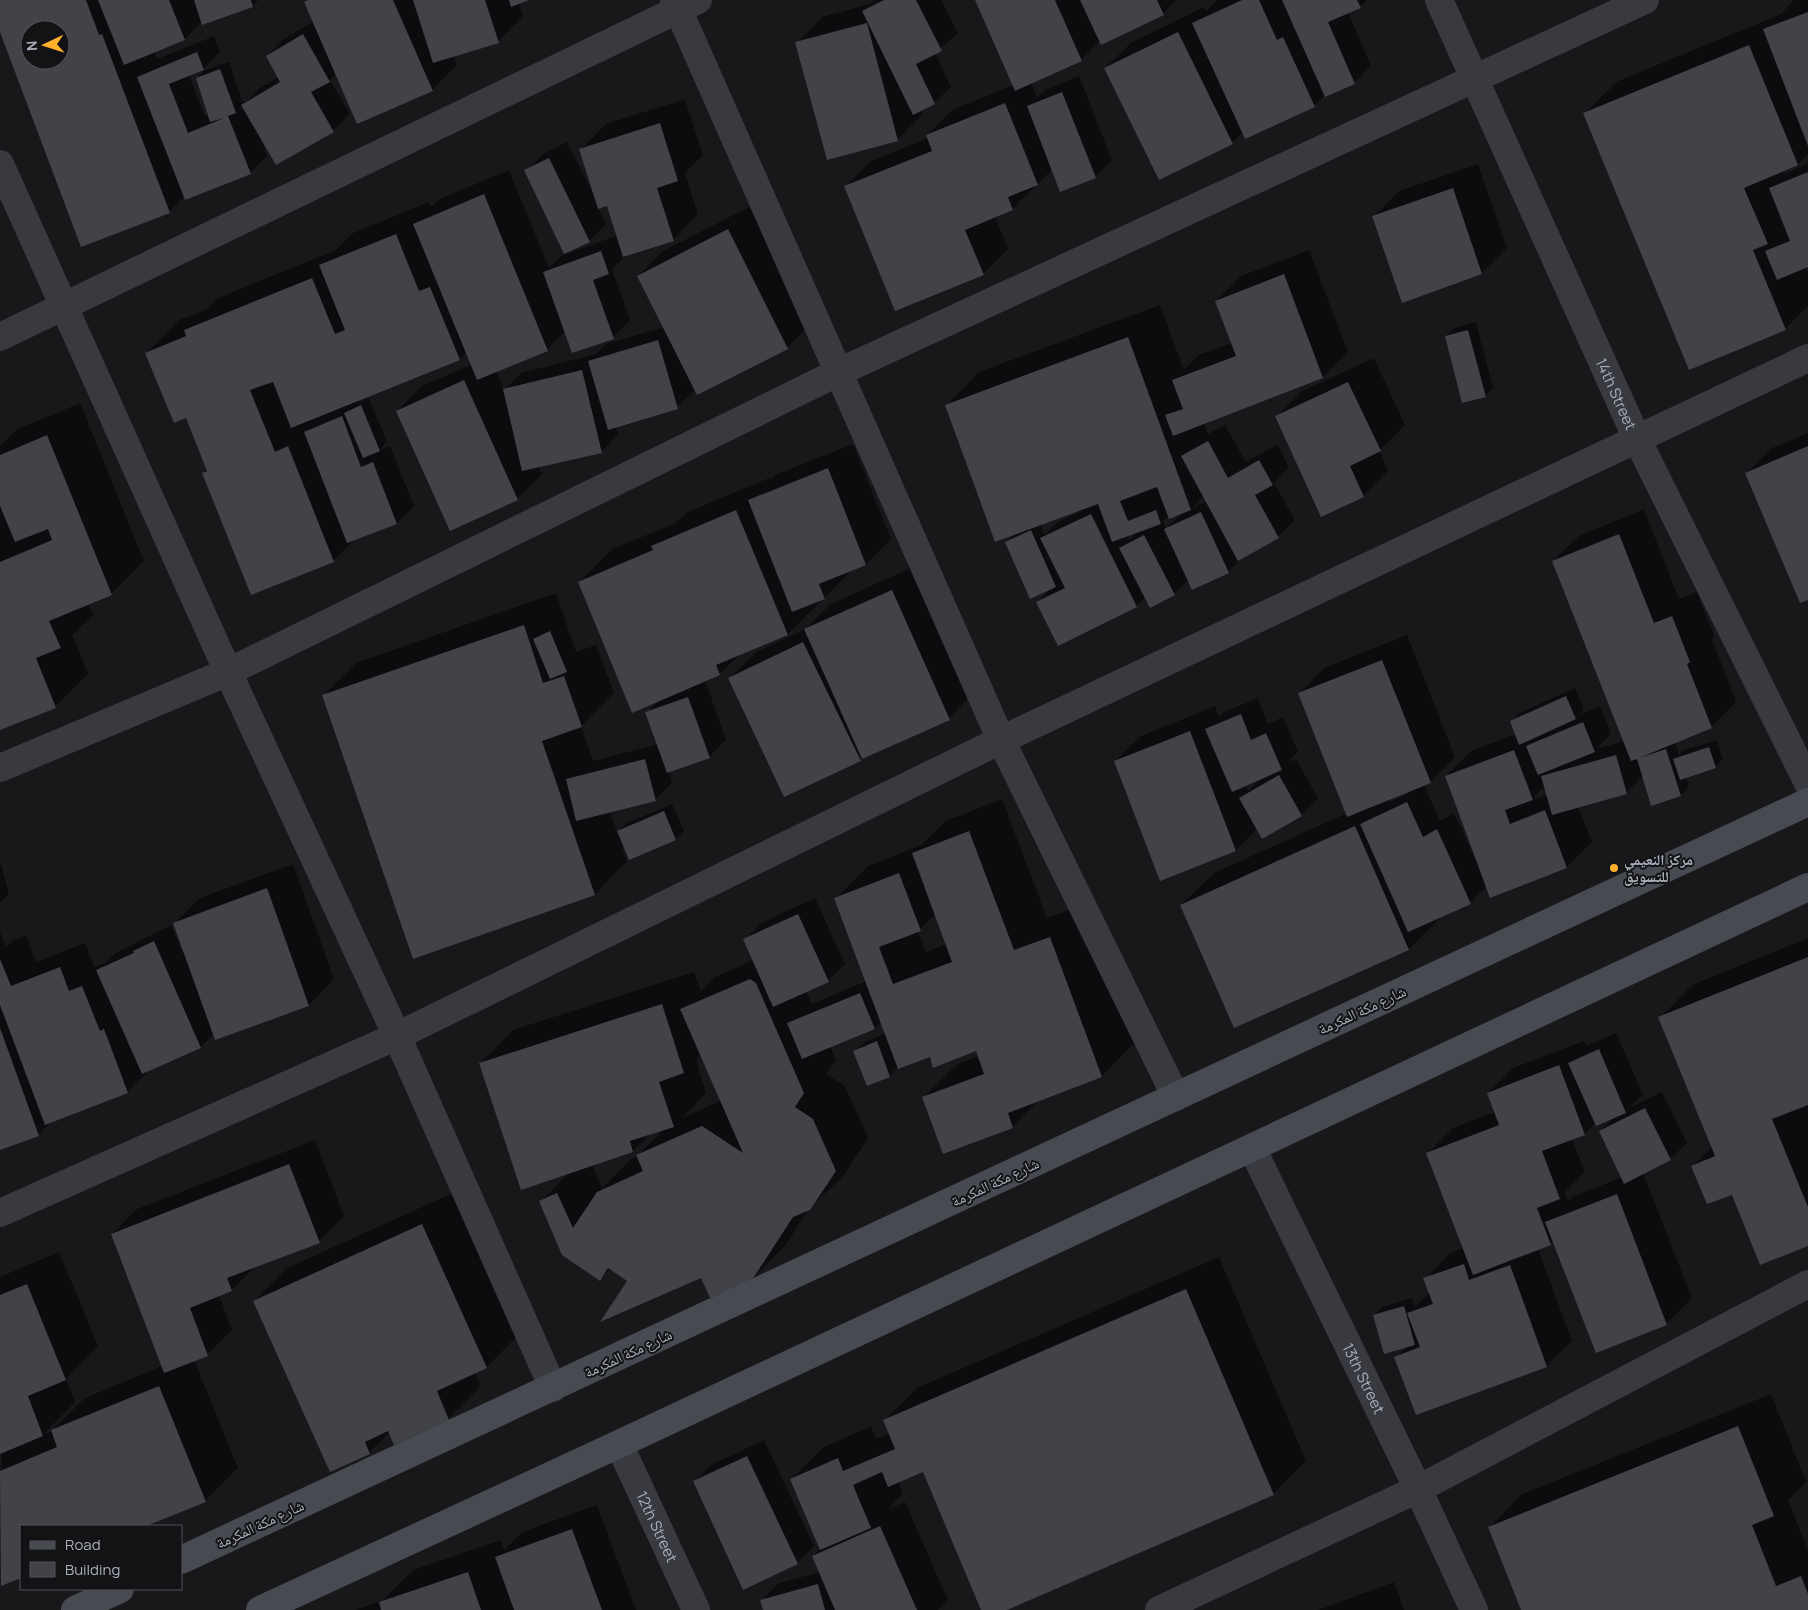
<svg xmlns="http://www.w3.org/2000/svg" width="1808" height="1610" font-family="Manrope,'Noto Naskh Arabic',sans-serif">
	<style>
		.shadow { fill: #0007; fill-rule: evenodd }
		.building { fill: #424348; fill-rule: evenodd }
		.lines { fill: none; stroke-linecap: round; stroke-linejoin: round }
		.minor { stroke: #393a40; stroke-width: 28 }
		.secondary { stroke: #474a51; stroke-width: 28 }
		.poi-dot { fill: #ffb12c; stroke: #131316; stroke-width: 2 }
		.labels { text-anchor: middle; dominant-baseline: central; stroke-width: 4; stroke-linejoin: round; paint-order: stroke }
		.street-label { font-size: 15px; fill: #aab0bc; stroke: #131316 }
		.poi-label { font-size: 15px; font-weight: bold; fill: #aab0bc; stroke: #131316; text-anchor: start }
	</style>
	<rect width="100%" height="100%" fill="#18181b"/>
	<!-- shadow -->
	<path class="shadow" d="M0,0H258L253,6L202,21L185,39L154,51L157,59L214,36L220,52L203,69L189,75L205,116L209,115L197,78L205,70L229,62L242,101L246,102L260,88L279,77L267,56L284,39L314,21L306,2L308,0H526L519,3L523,16L498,41L453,56L457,65L432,90L337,73L330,80L350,114L333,131L261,139L267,156L250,173L185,196L169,212L0,28ZM30,30H60V60H30Z
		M875,0H941L958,33L935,53L951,87L934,103L922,110L923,114L898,139L828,158L797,43L822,17L870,4Z
		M976,0H1176L1163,14L1100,41L1081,60L1031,82L1037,97L1045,90L1079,76L1112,160L1095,177L1053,169L1012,209L995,216L1008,249L983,274L846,186L871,161L928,138L927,135L952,110L1014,85Z
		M1217,0H1367L1360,7L1348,12L1371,66L1354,83L1325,95L1314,106L1243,132L1232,143L1105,68L1131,43L1204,7L1206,11Z
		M1794,0H1808V154L1798,164L1781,171L1785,174L1808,163V266L1805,267L1808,273V306L1785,329L1585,113L1618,81L1781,14Z
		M685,99L703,155L685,173L698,214L673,240L626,255L612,269L630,320L613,337L565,331L547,350L496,371L504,390L521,373L596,354L606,344L664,327L638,276L663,251L753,205L812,323L787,348L696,389L677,407L616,426L618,435L601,452L539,466L542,474L517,499L397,411L422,386L472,364L467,352L460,359L358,400L359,402L369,398L387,442L379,450L390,446L414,506L397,523L355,539L333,561L203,473L207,469L186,416L147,353L179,320L206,310L218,298L336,250L353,233L429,202L431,207L440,199L509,170L549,268L561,256L618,235L608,205L598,208L606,224L589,241L526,171L543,154L567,142L596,199L580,150L606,124Z
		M1478,164L1507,248L1482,273L1403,301L1374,216L1399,191Z
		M1309,250L1348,352L1322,377L1204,423L1208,434L1225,425L1246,462L1277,444L1289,467L1274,483L1295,520L1278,537L1243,556L1228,572L1189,580L1174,594L1146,597L1136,606L1038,602L1051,588L1006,542L1016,533L947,405L979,372L1160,305L1184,370L1199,355L1232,343L1216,301L1241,276ZM1204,496L1207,501L1192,508ZM1078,510L1079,512L1058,522L1045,535L1040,524ZM1183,512L1166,529L1163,521L1169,515ZM1137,532L1129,540L1127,535Z
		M1476,322L1493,388L1485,396L1446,336L1454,328Z
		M1374,358L1405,425L1379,451L1388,471L1363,496L1276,417L1302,391Z
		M80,403L144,561L111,594L88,603L93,615L72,635L88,674L55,707L0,729V446L16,430Z
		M1808,433V598L1747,473L1772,448Z
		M853,444L891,539L866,564L848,571L849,573L788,634L740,654L720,674L705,680L726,740L709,757L669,772L672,783L655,800L610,811L617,832L627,823L672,804L684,831L676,839L622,847L627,861L595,894L414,957L323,696L356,663L556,593L576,652L596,645L614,693L581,726L593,761L658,744L647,713L659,700L579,582L612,549L676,523L686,513L769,478L770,480L775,475Z
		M1644,509L1679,599L1697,592L1714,636L1712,639L1736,702L1711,727L1675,742L1679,755L1682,751L1717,740L1723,759L1715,767L1686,777L1689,787L1681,795L1643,776L1626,793L1578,806L1592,842L1567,867L1491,896L1487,886L1470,903L1441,917L1409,949L1181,905L1214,873L1347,813L1299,694L1324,668L1407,635L1455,757L1430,782L1424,785L1440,821L1454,813L1475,858L1476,857L1446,776L1471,751L1516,734L1511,722L1519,713L1575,688L1584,710L1578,715L1600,706L1611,734L1596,749L1624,741L1553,561L1579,536ZM1545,786L1548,795L1535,799L1534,797ZM1408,791L1409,793L1390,802L1389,799Z
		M917,565L974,693L949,718L860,759L730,678L755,653L805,629L831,604Z
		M1258,698L1268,724L1283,717L1298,752L1288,762L1296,759L1318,798L1301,815L1263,837L1258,828L1236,850L1161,879L1115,761L1141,736L1215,706L1219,717L1224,712ZM1261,778L1248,791L1245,784Z
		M1002,799L1047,918L1083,905L1134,1043L1102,1076L1040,1099L1012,1127L923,1098L956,1065L979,1056L977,1050L930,1056L898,1067L890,1076L868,1084L855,1051L863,1043L886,1033L881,1022L875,1028L830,1046L836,1060L826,1074L845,1086L868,1138L843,1176L809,1209L785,1246L752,1279L702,1276L629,1280L611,1268L600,1279L541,1201L570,1172L481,1063L513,1030L694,972L701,991L715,977L753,960L745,940L761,923L815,898L845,964L828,981L806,991L812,1004L866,981L835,899L868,866L921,845L946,821ZM936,914L947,944L926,952L918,931ZM701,1054L722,1100L682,1118L706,1093L696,1060ZM664,1129L637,1156L631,1159L602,1188L592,1165L633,1151L651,1133Z
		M0,860L9,894L0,903Z
		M293,864L334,979L309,1005L216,1038L214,1033L201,1047L149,1070L127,1092L53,1120L38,1135L0,1149V932L6,947L12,941L26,935L36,962L85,943L94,967L105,963L114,954L171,925L183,953L185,952L175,923L200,898Z
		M1808,938V1245L1693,1166L1712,1147L1660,1018L1692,985Z
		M1616,1033L1643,1095L1630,1107L1662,1092L1687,1143L1670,1159L1643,1173L1692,1298L1667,1323L1596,1351L1554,1241L1538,1249L1572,1341L1546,1366L1396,1358L1408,1346L1374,1315L1382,1307L1412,1298L1415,1307L1430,1292L1425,1279L1450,1253L1464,1248L1428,1153L1453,1128L1495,1112L1488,1093L1513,1068L1584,1041L1586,1046ZM1614,1117L1600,1131L1622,1177L1572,1197L1568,1201L1565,1192L1585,1172L1572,1139L1585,1134L1596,1122Z
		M315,1140L344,1216L319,1241L256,1266L232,1290L219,1295L232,1330L207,1355L194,1360L238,1468L205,1501L143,1526H21V1577L2,1585L0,1277L59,1252L98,1346L66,1379L75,1402L43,1435L51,1431L85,1398L162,1366L112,1234L137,1209Z
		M455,1192L519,1334L487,1367L475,1372L481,1386L448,1419L390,1432L369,1453L331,1470L254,1301L287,1268Z
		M1219,1257L1306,1461L1273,1494L1003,1610H983L923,1470L898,1482L903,1494L888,1509L905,1502L948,1600L938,1610H764L762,1600L779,1583L820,1572L813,1556L821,1548L791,1479L824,1447L871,1426L876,1439L890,1433L884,1421L917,1388Z
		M1771,1394L1806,1482L1788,1500L1808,1551V1610H1523L1490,1527L1522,1494Z
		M764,1440L814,1546L797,1563L694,1482L711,1465Z
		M597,1505L636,1610H355L382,1601L413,1570L501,1540L504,1550L522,1532Z
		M1394,1582L1404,1610H1318Z"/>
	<!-- building -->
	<path class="building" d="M0,0H86L99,35L102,34L170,213L81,247L0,32ZM30,30H60V60H30Z
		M98,0H169L185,40L124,65Z
		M194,0H251L253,7L202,25Z
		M308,0H393L433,91L357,124L304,2Z
		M413,0H485L499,43L433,63Z
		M509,0H529L511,7Z
		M884,0H916L942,51L916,64L935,104L913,115L862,11Z
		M975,0H1055L1082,61L1015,91Z
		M1080,0H1157L1164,15L1101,45Z
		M1242,0H1259L1277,40L1283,37L1315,107L1245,139L1192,23Z
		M1282,0H1357L1361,8L1328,22L1355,84L1325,97Z
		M1808,12V146L1763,29Z
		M867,23L898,141L827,160L795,42Z
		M1178,32L1233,144L1159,180L1104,68Z
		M303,34L330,82L311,92L334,132L276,165L241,105L280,82L266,56Z
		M1749,45L1798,165L1744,188L1768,244L1753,250L1786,330L1689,370L1583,113Z
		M197,52L204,70L169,84L188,133L224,118L210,122L196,78L220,69L236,113L228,116L251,174L185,200L137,77Z
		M1062,92L1096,178L1060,192L1027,106Z
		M1005,103L1038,185L1008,197L1013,210L965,230L984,275L895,311L844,186L932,151L926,135Z
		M660,123L678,181L657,188L674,241L623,257L607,206L598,209L579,149Z
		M549,158L590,242L564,254L524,170Z
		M1808,172V267L1777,280L1765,251L1790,241L1769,188Z
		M1453,188L1482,274L1402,303L1372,216Z
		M484,194L548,351L477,380L413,224Z
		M728,229L788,349L697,395L637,276Z
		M396,234L419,291L430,287L460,360L291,428L273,382L250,390L275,452L288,446L334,562L251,595L202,473L207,471L186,418L174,423L145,353L186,336L184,330L312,278L335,334L345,330L319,265Z
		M601,251L609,274L593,280L614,339L572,353L543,272Z
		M1284,274L1323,378L1173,436L1165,415L1183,409L1172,380L1236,356L1215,301Z
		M1468,330L1486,397L1462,403L1445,336Z
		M1128,337L1191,510L1169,519L1157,487L1120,501L1128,521L1156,510L1161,524L1112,542L1098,504L995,542L945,405Z
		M658,340L678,409L608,430L588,361Z
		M582,370L602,453L522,471L503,389Z
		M464,380L518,500L450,531L396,411Z
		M1348,382L1381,451L1350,466L1364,497L1321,517L1275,416Z
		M361,405L380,451L363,458L344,413Z
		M342,416L361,467L373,462L397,524L347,543L304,432Z
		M47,435L112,595L49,621L61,648L36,658L56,708L0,730V562L52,540L48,529L15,542L0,506V455Z
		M1208,441L1228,478L1259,460L1273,485L1255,495L1279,538L1238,561L1181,456Z
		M1808,446V600L1800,603L1745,473Z
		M828,468L866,565L819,584L825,599L792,612L748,500Z
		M736,510L788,635L716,665L720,675L632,713L578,582L653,550L651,546Z
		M1201,512L1229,573L1192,590L1164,529Z
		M1091,514L1137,607L1058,646L1036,602L1065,588L1040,538Z
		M1031,530L1056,587L1030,599L1005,542Z
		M1619,534L1654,623L1672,616L1690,662L1687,664L1712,728L1639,758L1666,749L1681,796L1651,806L1637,759L1631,761L1552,561Z
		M1144,535L1175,595L1150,608L1119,548Z
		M892,590L950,720L862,759L804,629Z
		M524,625L543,683L564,676L582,727L542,741L595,895L413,959L322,695Z
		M550,631L567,672L550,679L533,639Z
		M803,642L861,761L784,797L728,678Z
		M1382,660L1431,783L1347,817L1298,693Z
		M1566,696L1576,719L1519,745L1510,721Z
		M688,697L710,758L667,773L645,712Z
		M1241,714L1251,740L1266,733L1282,770L1232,792L1205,729Z
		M1583,722L1595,752L1538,775L1526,746Z
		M1190,731L1236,851L1160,881L1114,761Z
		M1709,747L1716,768L1680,780L1673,759Z
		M1514,750L1533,800L1505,810L1510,824L1545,810L1567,868L1490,898L1445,776Z
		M1616,755L1627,794L1552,815L1541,776Z
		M645,759L656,801L576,821L566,779Z
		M1279,775L1302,816L1262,839L1239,798Z
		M1407,802L1423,837L1437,829L1471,904L1408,932L1360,824Z
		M664,811L676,840L629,860L617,831Z
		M1355,826L1409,950L1234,1028L1180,905Z
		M969,831L1014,950L1050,937L1102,1077L1008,1113L1013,1128L943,1154L922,1097L984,1074L976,1051L933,1068L930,1057L898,1069L834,898L899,873L921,931L879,947L893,984L952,962L912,853Z
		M267,888L309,1006L215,1040L173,923Z
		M798,914L829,982L773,1007L743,939Z
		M154,941L201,1048L142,1074L96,970L134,953L133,951Z
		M1808,957V1105L1772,1119L1808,1207V1246L1760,1265L1732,1195L1707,1204L1691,1166L1715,1156L1658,1017Z
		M0,959L11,986L60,967L69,991L82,986L100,1031L104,1029L128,1093L45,1125L0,1005Z
		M750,979L756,983L804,1093L795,1107L813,1119L836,1171L810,1210L793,1217L752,1280L710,1298L701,1278L600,1322L627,1281L608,1268L600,1281L562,1255L539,1201L557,1193L573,1228L597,1192L643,1171L636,1155L702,1126L743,1153L680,1009Z
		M860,993L875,1029L802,1059L787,1023Z
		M662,1004L684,1073L659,1082L674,1127L630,1141L633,1152L521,1190L479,1063Z
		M0,1028L39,1136L0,1150Z
		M877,1041L890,1077L867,1086L853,1051Z
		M1599,1049L1626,1113L1596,1126L1568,1063Z
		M1559,1065L1585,1135L1542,1151L1560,1199L1537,1208L1551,1245L1473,1275L1426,1153L1499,1125L1487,1093Z
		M1645,1108L1671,1160L1624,1184L1599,1131Z
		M289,1164L320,1243L227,1278L232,1291L190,1308L208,1356L164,1373L111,1234Z
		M1617,1194L1667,1325L1596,1353L1545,1222Z
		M422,1224L487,1368L437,1391L449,1420L394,1445L388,1431L365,1442L370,1454L330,1472L253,1301Z
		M1464,1264L1469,1280L1510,1265L1547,1367L1416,1415L1394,1357L1420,1347L1407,1313L1433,1304L1423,1278Z
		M27,1284L66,1380L28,1396L43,1436L0,1454V1295Z
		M1186,1289L1274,1495L1007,1610H981L923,1472L888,1487L882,1472L853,1485L871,1528L820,1550L790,1479L838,1458L843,1471L895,1449L883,1420Z
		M1404,1306L1415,1345L1384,1354L1373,1315Z
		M159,1386L206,1502L146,1526H21V1578L1,1586L0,1471L57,1447L51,1430Z
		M1738,1426L1774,1516L1752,1525L1776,1586L1801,1576L1808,1594V1610H1521L1488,1527Z
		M747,1456L798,1564L743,1590L693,1481Z
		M880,1526L917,1610H835L812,1556Z
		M572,1529L602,1610H514L495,1557Z
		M468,1572L481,1610H381L379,1602Z
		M818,1584L825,1610H763L760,1600Z"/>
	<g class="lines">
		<!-- minor -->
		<g class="minor">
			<path d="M674,0L1001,740L1176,1097"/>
			<path id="s1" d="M1439,0L1637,439L1808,783"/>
			<path d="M0,164L228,672L397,1036L553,1388"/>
			<path d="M0,337L698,0"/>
			<path d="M0,768L228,672L839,372L1645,0"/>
			<path id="s2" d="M1252,1148L1418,1489L1474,1610"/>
			<path d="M0,1213L397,1036L1001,740L1808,358"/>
			<path id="s3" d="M619,1444L696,1610"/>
			<path d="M1159,1610L1418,1489L1808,1284"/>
		</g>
		<!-- secondary -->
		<path class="secondary" d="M181,1560L1808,802
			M75,1610L120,1589
			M260,1610L619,1444L1808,887"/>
	</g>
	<!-- markers -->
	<circle class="poi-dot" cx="1614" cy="868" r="5"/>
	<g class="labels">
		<!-- street labels -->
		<g class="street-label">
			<text stroke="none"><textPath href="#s1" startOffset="432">14th Street</textPath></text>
			<text transform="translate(1362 1010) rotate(-25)">شارع مكة المكرمة</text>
			<text transform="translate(995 1182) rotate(-25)">شارع مكة المكرمة</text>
			<text transform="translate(628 1353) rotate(-25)">شارع مكة المكرمة</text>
			<text stroke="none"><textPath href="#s2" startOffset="256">13th Street</textPath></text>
			<text transform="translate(260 1524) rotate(-25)">شارع مكة المكرمة</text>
			<text stroke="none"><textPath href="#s3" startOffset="91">12th Street</textPath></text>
		</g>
		<!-- poi labels -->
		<g class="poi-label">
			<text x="1624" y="859">مركز النعيمي<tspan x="1624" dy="17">للتسويق</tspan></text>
		</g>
	</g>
	<!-- legend -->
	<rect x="20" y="1525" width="162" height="65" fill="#131316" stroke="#4f5258"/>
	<rect x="30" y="1541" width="25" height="8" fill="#474a51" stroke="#4f5258"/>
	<text x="65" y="1550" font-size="15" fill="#aab0bc">Road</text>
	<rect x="30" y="1562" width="25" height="15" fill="#424348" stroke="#4f5258"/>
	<text x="65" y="1575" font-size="15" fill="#aab0bc">Building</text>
	<!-- north arrow -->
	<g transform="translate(45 45) rotate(266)"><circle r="24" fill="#131316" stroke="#4f5258"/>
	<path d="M0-4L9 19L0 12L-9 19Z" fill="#ffb12c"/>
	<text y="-8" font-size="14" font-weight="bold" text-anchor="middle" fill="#aab0bc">N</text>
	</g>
</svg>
